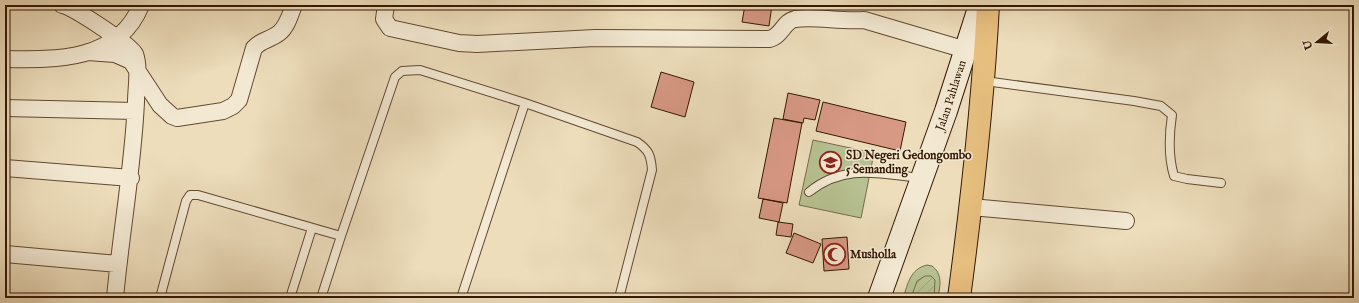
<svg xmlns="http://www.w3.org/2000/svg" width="1359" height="303" font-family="'IM FELL English',serif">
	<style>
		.park { fill: #b7c191; stroke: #766c4a }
		.garden { fill: url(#garden-furrows); stroke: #766c4a }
		.building { fill: #d79884; stroke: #341803 }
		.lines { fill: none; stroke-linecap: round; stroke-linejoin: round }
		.service-casing { stroke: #624931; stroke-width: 10 }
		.minor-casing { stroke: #624931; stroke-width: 18 }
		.secondary-casing { stroke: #341803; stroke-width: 24 }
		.trunk-casing { stroke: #341803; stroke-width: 24 }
		.service { stroke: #f3e9d3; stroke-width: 8 }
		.minor { stroke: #f3e9d3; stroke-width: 16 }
		.secondary { stroke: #f3e9d3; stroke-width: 22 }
		.trunk { stroke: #e6be7e; stroke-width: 22 }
		.labels { text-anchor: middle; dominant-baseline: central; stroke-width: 3; stroke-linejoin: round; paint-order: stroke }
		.street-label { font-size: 12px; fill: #341803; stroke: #f3e9d3 }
		.poi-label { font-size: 12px; font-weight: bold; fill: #341803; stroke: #f3e9d3; text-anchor: start }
	</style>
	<defs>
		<pattern id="garden-furrows" width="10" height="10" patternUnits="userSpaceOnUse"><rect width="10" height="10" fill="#b7c191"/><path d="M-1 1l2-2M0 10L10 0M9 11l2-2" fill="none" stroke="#9ea57b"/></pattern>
	</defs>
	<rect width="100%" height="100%" fill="#edddbb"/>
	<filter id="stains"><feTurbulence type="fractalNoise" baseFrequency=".005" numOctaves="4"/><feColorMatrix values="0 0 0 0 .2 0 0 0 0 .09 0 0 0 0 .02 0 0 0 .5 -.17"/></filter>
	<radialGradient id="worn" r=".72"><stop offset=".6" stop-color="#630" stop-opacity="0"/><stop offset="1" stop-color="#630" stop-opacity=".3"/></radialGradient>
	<!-- park -->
	<path class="park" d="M813,140L874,153L861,218L799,205Z
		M927,265L932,266C943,274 940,286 938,298H903C908,284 910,269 927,265Z"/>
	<!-- garden -->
	<path class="garden" d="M925,276H931L935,280L934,298H911L917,281Z"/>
	<!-- building -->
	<path class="building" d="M745,5H772L769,26L742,22Z
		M661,72L694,82L685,117L651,107Z
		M788,93L820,100L815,120L804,118L803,123L783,119Z
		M823,102L906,122L900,151L816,131Z
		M774,118L802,123L787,203L758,198Z
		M763,199L783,203L779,222L759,218Z
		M778,222L793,224L791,237L776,235Z
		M794,233L821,244L813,263L786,253Z
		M847,237L849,269L824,271L822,239Z"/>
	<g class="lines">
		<defs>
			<path id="service" d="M985,81L1134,101L1161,106L1172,115C1169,135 1168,156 1174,176L1187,179L1221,183
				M809,192C844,163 880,174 922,178
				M160,298L186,201L190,195H198L341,236
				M290,298L312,228
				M321,298L341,236L395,77L402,71L420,70L525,103L637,142C649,150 651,156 652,170L619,298
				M461,298L525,103"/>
			<path id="minor" d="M62,5C73,7 131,45 135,54C140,68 136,87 136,102C133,168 121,232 115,298
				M386,5L384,19L390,28L459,43L477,44L595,38L769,39C781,37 784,21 795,19C815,16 841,22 864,20L966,50
				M88,52L115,54L131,61L160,105L172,116L177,118L223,111L233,106L239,100L254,48C261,40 270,40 279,33C287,27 290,15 294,5
				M5,59C56,60 119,61 141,5
				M5,108L135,111
				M5,168L131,178
				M971,207L1126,221
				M5,254L118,264"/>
			<g id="secondary">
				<path id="s1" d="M879,298L946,111L980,5"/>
			</g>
			<path id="trunk" d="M959,298C972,200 983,103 988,5"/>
		</defs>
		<!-- service casing -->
		<use href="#service" class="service-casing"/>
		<!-- minor casing -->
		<use href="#minor" class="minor-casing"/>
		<!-- secondary casing -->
		<use href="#secondary" class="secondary-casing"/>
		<!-- trunk casing -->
		<use href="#trunk" class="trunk-casing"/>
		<!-- service -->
		<use href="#service" class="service"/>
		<!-- minor -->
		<use href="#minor" class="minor"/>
		<!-- secondary -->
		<use href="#secondary" class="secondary"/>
		<!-- trunk -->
		<use href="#trunk" class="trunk"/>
	</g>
	<!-- icons -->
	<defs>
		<symbol id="school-ring" viewBox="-11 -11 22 22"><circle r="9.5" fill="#f3e9d3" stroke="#8f2418" stroke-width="1.5"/><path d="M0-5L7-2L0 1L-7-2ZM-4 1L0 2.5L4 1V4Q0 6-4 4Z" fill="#8f2418"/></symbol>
		<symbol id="mosque-ring" viewBox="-11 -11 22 22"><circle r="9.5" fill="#f3e9d3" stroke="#8f2418" stroke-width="1.5"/><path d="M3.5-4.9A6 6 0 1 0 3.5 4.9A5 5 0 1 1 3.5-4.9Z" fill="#8f2418"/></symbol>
	</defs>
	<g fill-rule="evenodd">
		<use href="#school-ring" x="818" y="150" width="25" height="25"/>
		<use href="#mosque-ring" x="822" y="242" width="25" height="25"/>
	</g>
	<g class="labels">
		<!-- street labels -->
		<g class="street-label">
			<text stroke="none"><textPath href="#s1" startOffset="215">Jalan Pahlawan</textPath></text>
		</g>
		<!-- poi labels -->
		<g class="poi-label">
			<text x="846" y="155">SD Negeri Gedongombo<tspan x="846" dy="14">5 Semanding</tspan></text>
			<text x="850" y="254">Musholla</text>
		</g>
	</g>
	<!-- margin -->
	<rect width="1359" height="303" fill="none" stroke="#edddbb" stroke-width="20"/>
	<rect x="6" y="6" width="1347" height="291" fill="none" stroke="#341803" stroke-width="2"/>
	<rect x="10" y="10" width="1339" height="283" fill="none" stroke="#341803"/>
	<!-- north arrow -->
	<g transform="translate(1317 42) rotate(252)" stroke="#f3e9d3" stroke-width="3" paint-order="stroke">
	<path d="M0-3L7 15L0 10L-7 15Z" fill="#341803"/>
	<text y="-6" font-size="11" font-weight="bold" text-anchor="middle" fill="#341803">U</text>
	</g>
	<rect width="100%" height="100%" filter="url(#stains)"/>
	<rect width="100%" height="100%" fill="url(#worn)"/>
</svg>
